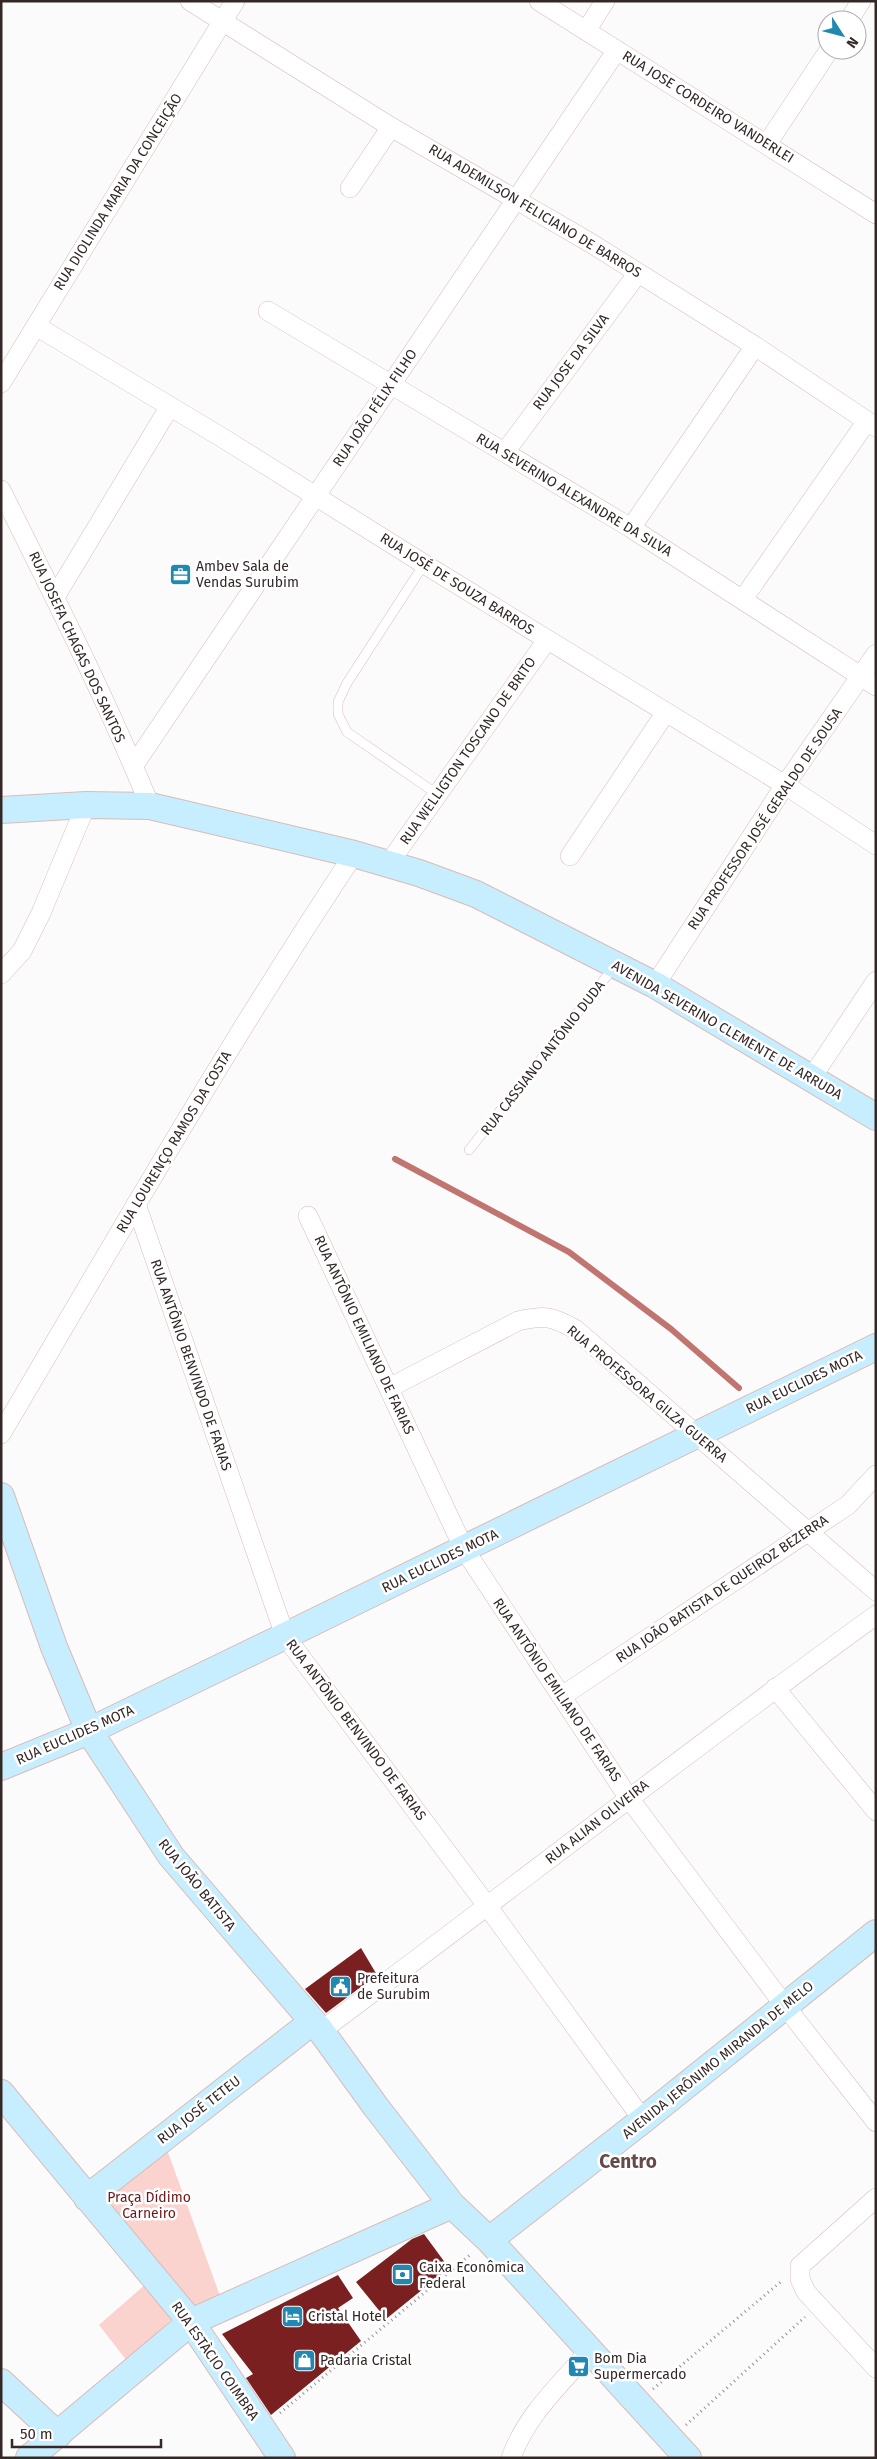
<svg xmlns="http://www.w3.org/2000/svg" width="877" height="2459" font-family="'Fira Sans',sans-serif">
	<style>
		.green { fill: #fad2ce }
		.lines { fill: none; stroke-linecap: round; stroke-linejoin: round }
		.stream { stroke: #c07570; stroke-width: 6 }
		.building { fill: #7a2021 }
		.lane-casing { stroke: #dabbb8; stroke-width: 10 }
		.street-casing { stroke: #dabbb8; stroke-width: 20 }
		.secondary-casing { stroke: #dabbb8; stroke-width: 28 }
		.path { stroke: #989291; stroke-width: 3; stroke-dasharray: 1 4; stroke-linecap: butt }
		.lane { stroke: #fff; stroke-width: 9 }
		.street { stroke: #fff; stroke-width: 19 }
		.secondary { stroke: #c7eeff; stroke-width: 26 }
		.labels { text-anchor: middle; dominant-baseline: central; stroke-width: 5; stroke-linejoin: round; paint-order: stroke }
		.street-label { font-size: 14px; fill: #342827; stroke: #fff }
		.poi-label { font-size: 14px; fill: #342827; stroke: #fff; text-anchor: start }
		.park-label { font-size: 14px; fill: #701719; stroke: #fff }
		.district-label { font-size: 19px; font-weight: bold; fill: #644a48; stroke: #fff }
	</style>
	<rect width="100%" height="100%" fill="#fbfbfb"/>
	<!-- green -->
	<path class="green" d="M165,2144L220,2296L193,2318L98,2197Z
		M147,2283L173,2318L127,2361L99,2325Z"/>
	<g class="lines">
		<!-- stream -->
		<path class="stream" d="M395,1159L569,1252L671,1329L739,1388"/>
	</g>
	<!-- building -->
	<path class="building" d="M361,1948L377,1975L326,2013L305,1989Z
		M424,2234L449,2268L386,2319L356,2282L412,2239Z
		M338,2275L353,2298L338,2308L361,2341L271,2415L246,2378L253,2374L222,2334Z"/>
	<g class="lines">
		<defs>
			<path id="lane" d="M424,564L347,683L338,702V714L347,732L437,794
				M469,1150L614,967"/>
			<path id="street" d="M190,1L391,127L589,242L755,346L876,427
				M539,1L876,214
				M849,20L861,1
				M586,31L605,1
				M767,144L829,50
				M350,188L391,127
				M268,311L631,528L876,686
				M36,326L226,440L424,564L785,785L876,845
				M1,383L235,1
				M505,452L638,273
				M1,490C53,594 106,698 150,806
				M631,528L755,346
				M55,597L170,406
				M743,599L867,421
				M134,765L617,50
				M570,856L666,712
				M389,863L547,640
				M1,974L22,951L41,913L86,805
				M655,985L785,785L876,654
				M812,1077L876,981
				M136,1204L285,1636L488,1907L643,2120
				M308,1216L464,1549L628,1797L785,2006L876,2122
				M389,1388L518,1321C545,1315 551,1316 575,1329L876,1591
				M1,1434C116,1239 229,1042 354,854
				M775,1688L876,1811
				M562,1696L848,1505L876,1475
				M321,2031C506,1893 689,1751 876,1615
				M876,2198L800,2266V2279L806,2292L876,2368
				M511,2458C526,2415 561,2384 590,2350"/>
			<path id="secondary" d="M1,810L86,805L150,806L354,854L419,873L476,894L655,985L876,1117
				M1,1496L54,1647L89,1731L171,1856L321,2031L376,2107L452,2205L489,2240L688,2458
				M1,1767L89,1731L285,1636L876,1347
				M1,2093L191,2322L282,2458
				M87,2198L312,2022
				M489,2240L643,2120L876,1933
				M1,2382L58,2435
				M29,2458L191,2322L452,2205"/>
		</defs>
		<!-- lane casing -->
		<use href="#lane" class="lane-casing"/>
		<!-- street casing -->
		<use href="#street" class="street-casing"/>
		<!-- secondary casing -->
		<use href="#secondary" class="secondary-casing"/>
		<!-- path -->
		<path class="path" d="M653,2389L783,2280
			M280,2413L471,2254
			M686,2425L805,2317"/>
		<!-- lane -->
		<use href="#lane" class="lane"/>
		<!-- street -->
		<use href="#street" class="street"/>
		<!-- secondary -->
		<use href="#secondary" class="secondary"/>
	</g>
	<!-- icons -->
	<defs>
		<symbol id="office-square" viewBox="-11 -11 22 22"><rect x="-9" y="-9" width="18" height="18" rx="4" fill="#2189b1" stroke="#fff"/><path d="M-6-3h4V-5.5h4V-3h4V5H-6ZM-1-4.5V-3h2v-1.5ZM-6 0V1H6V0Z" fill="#fff"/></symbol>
		<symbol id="civic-square" viewBox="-11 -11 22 22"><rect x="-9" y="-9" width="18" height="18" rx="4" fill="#2189b1" stroke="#fff"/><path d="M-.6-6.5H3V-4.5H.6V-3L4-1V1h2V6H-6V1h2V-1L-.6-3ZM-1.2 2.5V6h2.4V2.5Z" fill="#fff"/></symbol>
		<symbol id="bank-square" viewBox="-11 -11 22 22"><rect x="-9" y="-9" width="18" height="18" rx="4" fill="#2189b1" stroke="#fff"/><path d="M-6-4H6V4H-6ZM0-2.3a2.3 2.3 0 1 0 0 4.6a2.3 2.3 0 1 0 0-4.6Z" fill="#fff"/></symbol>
		<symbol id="hotel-square" viewBox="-11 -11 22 22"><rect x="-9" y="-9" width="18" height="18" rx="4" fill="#2189b1" stroke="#fff"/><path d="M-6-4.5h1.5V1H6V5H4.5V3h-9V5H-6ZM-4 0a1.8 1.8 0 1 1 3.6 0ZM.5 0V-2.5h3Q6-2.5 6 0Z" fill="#fff"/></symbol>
		<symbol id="shop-square" viewBox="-11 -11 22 22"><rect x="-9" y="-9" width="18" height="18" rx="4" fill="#2189b1" stroke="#fff"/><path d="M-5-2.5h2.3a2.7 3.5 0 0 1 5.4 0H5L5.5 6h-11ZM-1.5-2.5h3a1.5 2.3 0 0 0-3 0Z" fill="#fff"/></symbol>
		<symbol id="supermarket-square" viewBox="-11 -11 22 22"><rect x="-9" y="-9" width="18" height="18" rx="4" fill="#2189b1" stroke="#fff"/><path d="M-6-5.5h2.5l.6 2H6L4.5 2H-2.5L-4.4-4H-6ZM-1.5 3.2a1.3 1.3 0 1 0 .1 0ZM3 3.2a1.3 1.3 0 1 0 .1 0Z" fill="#fff"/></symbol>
	</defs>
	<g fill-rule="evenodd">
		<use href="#office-square" x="168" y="562" width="25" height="25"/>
		<use href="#civic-square" x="328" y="1974" width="25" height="25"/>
		<use href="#bank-square" x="390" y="2262" width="25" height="25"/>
		<use href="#hotel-square" x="280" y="2304" width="25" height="25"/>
		<use href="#shop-square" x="292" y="2348" width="25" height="25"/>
		<use href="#supermarket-square" x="566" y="2354" width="25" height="25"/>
	</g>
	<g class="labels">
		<!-- street labels -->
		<g class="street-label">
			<text transform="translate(708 107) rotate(32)">RUA JOSE CORDEIRO VANDERLEI</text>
			<text transform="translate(118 192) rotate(-58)">RUA DIOLINDA MARIA DA CONCEIÇÃO</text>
			<text transform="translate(535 211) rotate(31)">RUA ADEMILSON FELICIANO DE BARROS</text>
			<text transform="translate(571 362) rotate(-53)">RUA JOSE DA SILVA</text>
			<text transform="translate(375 408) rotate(-56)">RUA JOÃO FÉLIX FILHO</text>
			<text transform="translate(574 495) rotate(31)">RUA SEVERINO ALEXANDRE DA SILVA</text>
			<text transform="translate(457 584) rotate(32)">RUA JOSÉ DE SOUZA BARROS</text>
			<text transform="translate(77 647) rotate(65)">RUA JOSEFA CHAGAS DOS SANTOS</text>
			<text transform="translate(468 751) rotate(-55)">RUA WELLIGTON TOSCANO DE BRITO</text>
			<text transform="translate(765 819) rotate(-56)">RUA PROFESSOR JOSÉ GERALDO DE SOUSA</text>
			<text transform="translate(727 1030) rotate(30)">AVENIDA SEVERINO CLEMENTE DE ARRUDA</text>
			<text transform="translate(543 1058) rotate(-52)">RUA CASSIANO ANTÔNIO DUDA</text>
			<text transform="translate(174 1142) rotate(-59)">RUA LOURENÇO RAMOS DA COSTA</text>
			<text transform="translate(364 1335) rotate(65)">RUA ANTÔNIO EMILIANO DE FARIAS</text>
			<text transform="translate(191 1365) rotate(71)">RUA ANTÔNIO BENVINDO DE FARIAS</text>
			<text transform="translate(804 1382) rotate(-26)">RUA EUCLIDES MOTA</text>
			<text transform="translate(647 1394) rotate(40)">RUA PROFESSORA GILZA GUERRA</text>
			<text transform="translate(440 1561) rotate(-26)">RUA EUCLIDES MOTA</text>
			<text transform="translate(722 1589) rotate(-34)">RUA JOÃO BATISTA DE QUEIROZ BEZERRA</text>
			<text transform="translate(557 1690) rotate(56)">RUA ANTÔNIO EMILIANO DE FARIAS</text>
			<text transform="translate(356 1730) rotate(53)">RUA ANTÔNIO BENVINDO DE FARIAS</text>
			<text transform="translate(75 1735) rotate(-24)">RUA EUCLIDES MOTA</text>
			<text transform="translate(597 1822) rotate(-38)">RUA ALIAN OLIVEIRA</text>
			<text transform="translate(197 1885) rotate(51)">RUA JOÃO BATISTA</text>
			<text transform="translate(718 2060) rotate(-39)">AVENIDA JERÔNIMO MIRANDA DE MELO</text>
			<text transform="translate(199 2110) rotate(-38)">RUA JOSÉ TETEU</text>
			<text transform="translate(215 2361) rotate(55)">RUA ESTÀCIO COIMBRA</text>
		</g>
		<!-- poi labels -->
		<g class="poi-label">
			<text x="196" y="566">Ambev Sala de<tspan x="196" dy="16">Vendas Surubim</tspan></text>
			<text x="357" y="1978">Prefeitura<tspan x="357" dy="16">de Surubim</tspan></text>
			<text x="419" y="2267">Caixa Econômica<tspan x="419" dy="16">Federal</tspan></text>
			<text x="308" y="2316">Cristal Hotel</text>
			<text x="594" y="2358">Bom Dia<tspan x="594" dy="16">Supermercado</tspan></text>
			<text x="320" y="2360">Padaria Cristal</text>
		</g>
		<!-- park labels -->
		<g class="park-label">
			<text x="149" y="2197">Praça Dídimo<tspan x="149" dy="16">Carneiro</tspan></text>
		</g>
		<!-- district labels -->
		<g class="district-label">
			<text x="628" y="2161">Centro</text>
		</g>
	</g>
	<!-- border -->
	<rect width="877" height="2459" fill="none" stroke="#342827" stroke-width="5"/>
	<!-- north arrow -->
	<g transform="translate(842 35) rotate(126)"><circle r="24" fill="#ffffff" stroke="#aea9a9"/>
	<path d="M0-4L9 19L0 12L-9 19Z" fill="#2189b1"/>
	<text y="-8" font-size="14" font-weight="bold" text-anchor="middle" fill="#342827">N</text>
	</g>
	<!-- scale -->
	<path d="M12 2439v8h149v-8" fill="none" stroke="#342827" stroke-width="2.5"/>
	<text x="20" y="2439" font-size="15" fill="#342827" stroke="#ffffff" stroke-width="4" paint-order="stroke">50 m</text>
</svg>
